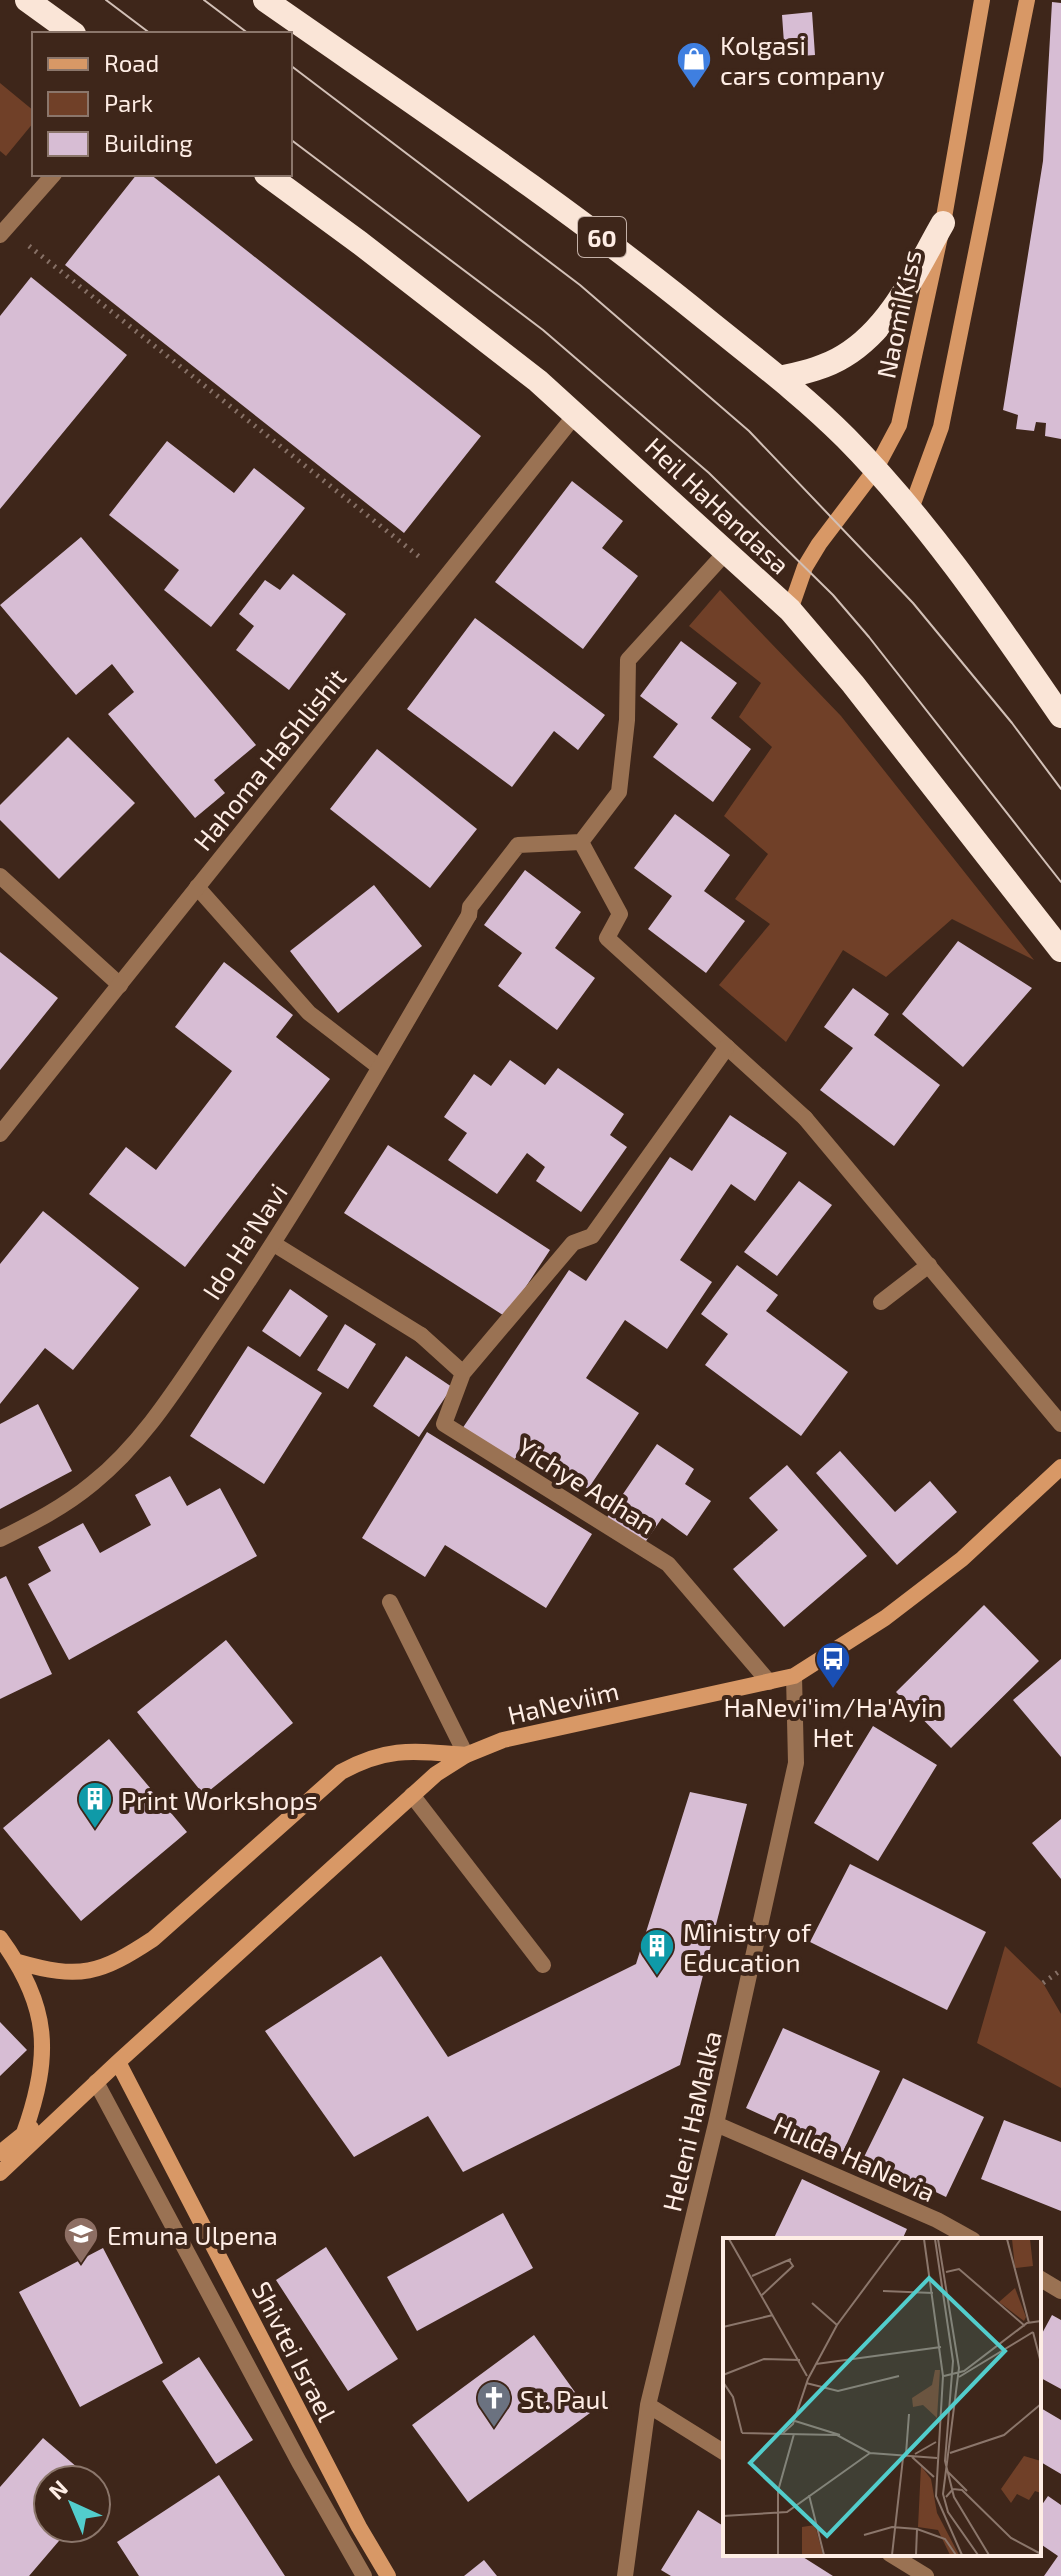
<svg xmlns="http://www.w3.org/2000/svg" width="1061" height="2576" font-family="'Exo 2',sans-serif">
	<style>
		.green { fill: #704028 }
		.building { fill: #d7bdd4 }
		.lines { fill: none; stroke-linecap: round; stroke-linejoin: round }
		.path { stroke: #877167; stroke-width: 5; stroke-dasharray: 2 6; stroke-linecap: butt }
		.lane { stroke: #9a7253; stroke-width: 16 }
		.street { stroke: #9a7253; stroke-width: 16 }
		.secondary { stroke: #d89866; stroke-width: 16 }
		.highway { stroke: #fae5d7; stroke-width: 24 }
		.tram { stroke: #d2c0b7; stroke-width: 2 }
		.labels { text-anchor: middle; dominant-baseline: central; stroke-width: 8; stroke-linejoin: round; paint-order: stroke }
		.shield { fill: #3e261a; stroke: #c4b1a8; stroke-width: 2 }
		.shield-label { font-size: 24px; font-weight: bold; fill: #feede5 }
		.poi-label { font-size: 26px; fill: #feede5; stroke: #3e261a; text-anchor: start }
		.street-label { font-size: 26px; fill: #feede5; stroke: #3e261a }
		.inset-road { fill: none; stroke: #8b766b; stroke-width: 2 }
		.view { fill: #52cdcc; fill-opacity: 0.15; stroke: #52cdcc; stroke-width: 4 }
		.inset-edge { fill: none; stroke: #feede5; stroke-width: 4 }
	</style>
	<rect width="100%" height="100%" fill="#3e261a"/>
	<!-- green -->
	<path class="green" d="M0,83L34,111V122L6,156L0,151Z
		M720,590L841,716L1034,960L952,919L886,977L843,950L786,1042L719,985L770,924L735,899L768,854L724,816L772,747L739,717L761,683L689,626Z
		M1005,1946L1043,1983L1061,2014V2088L977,2043Z"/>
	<!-- building -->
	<path class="building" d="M1052,2L1061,3V439L1045,436L1046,423L1036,422L1034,431L1016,429L1018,415L1003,410L1043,161Z
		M812,12L815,55L785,57L782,15Z
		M137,174H150L481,436L404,533L65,265Z
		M31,277L127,355L0,509V316Z
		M167,441L234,493L254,468L305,508L211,627L164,590L179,570L109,515Z
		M572,481L623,521L602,548L638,576L583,649L495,582Z
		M81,537L256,745L214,780L225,793L195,818L108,714L134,692L112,664L76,695L0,605Z
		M293,574L346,614L289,690L236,650L254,626L239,614L265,580L280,590Z
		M475,618L605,715L578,750L554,731L512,787L407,709Z
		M681,641L737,683L711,718L751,749L713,802L653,757L678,724L640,696Z
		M68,737L135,803L59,879L0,820V805Z
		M377,749L477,829L430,888L330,809Z
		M675,814L730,855L704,891L745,921L706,973L648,929L672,896L634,868Z
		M525,870L581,912L555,948L595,978L557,1030L498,986L522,953L484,925Z
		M374,885L422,946L338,1013L290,951Z
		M958,941L1032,988L963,1067L902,1014Z
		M0,952L58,998L0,1070Z
		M224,962L293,1015L276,1037L330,1079L185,1267L89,1194L126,1147L156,1170L232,1071L175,1027Z
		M853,988L889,1014L874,1035L940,1085L894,1146L820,1090L853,1048L824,1027Z
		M510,1060L545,1085L558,1068L624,1114L610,1135L627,1147L581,1212L536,1181L545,1167L527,1153L497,1194L448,1160L467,1133L444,1117L474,1074L491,1086Z
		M730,1115L787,1153L755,1201L731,1184L680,1260L712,1282L667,1349L625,1320L586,1378L639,1413L588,1489L524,1446L512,1463L462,1429L569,1270L586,1281L670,1157L692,1171Z
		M388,1145L550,1250L506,1317L344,1213Z
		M799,1181L832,1205L777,1276L744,1252Z
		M43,1211L139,1288L73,1370L45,1348L0,1404V1264Z
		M737,1265L778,1295L766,1311L848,1372L801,1436L705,1365L728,1334L701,1314Z
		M290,1289L328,1316L300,1357L262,1331Z
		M345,1324L376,1344L348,1389L317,1370Z
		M248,1346L322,1393L264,1484L190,1436Z
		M406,1356L452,1387L419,1437L373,1406Z
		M38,1404L72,1471L0,1509V1424Z
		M427,1432L592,1534L546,1608L445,1545L425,1577L362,1538Z
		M657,1444L694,1469L685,1484L711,1501L687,1536L662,1518L644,1544L606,1519Z
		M840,1451L895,1512L930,1481L957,1512L897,1565L816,1473Z
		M787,1465L867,1556L784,1627L733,1569L778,1530L749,1498Z
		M170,1476L187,1506L220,1488L257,1556L69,1660L28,1584L51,1571L38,1547L83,1523L100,1553L151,1525L135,1495Z
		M6,1576L52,1674L0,1699V1579Z
		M984,1605L1039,1661L951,1748L896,1692Z
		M226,1640L293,1723L204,1795L137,1712Z
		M1061,1659V1757L1013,1700Z
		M873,1726L937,1765L878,1861L814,1823Z
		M109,1739L187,1832L81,1921L3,1828Z
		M690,1792L747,1804L680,2065L463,2172L428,2116L354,2157L265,2031L381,1956L448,2057L636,1964Z
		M1061,1819V1879L1032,1843Z
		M850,1864L986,1932L947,2010L810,1942Z
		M0,2022L27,2050L0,2076Z
		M783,2028L880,2071L843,2152L746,2108Z
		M903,2078L984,2117L946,2197L864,2157Z
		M1004,2120L1061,2142V2211L981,2179Z
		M802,2179L907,2229L902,2240H773Z
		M503,2213L533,2268L417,2331L387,2277Z
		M326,2247L398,2359L348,2391L276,2280Z
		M103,2248L163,2363L80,2407L19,2292Z
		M1052,2315L1061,2320V2389L1039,2377V2339Z
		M534,2335L590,2413L468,2502L412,2425Z
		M199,2357L253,2440L216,2464L162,2381Z
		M1039,2407L1061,2420V2474L1039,2461Z
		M43,2438L92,2480H48V2528H70L29,2576H0V2487Z
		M219,2475L285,2576H139L117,2542Z
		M1048,2496L1061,2505V2576H1044L1058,2556L1039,2543V2509Z
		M698,2510L725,2527V2554H805L803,2557L833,2576H671L661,2570Z
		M484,2560L497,2576H464Z"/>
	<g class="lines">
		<!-- path -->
		<path class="path" d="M29,246L422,559
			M1043,1983L1061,1970"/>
		<!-- lane -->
		<path class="lane" d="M581,842L620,914L607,938L805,1118
			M0,876L120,985
			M197,887L309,1013L379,1067
			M469,915L470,907L518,845L581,842L619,792L627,720L628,660L727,551
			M274,1244L421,1335
			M881,1302L929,1265
			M390,1602L466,1755
			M412,1795L543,1965
			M96,2082L299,2462L364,2576"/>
		<!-- street -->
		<path class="street" d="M0,235L54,174
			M805,1118L1061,1424
			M0,1134L576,414
			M421,1335L463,1373L444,1424L668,1564L769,1682
			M463,1373L573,1243L592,1236L727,1047
			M0,1539C33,1523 64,1507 93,1483C145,1441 180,1382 217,1328C308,1195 387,1054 469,915
			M716,2124L937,2220L973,2240
			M1039,2278L1061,2291
			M648,2405L725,2453
			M890,2554L926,2576
			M625,2576L648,2405L716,2124L796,1763L794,1676"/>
		<!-- secondary -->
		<path class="secondary" d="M911,509L941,427L1027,0
			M790,610L805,567L819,544L875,470L899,425L943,223L982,0
			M0,1938C50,2006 52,2055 24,2133
			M18,1962C80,1980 100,1974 153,1939L341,1772C388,1746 415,1751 466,1755
			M118,2062L359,2527L388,2576
			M0,2153L31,2128
			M0,2173L118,2062L436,1774L466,1755L503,1740L794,1676L885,1618L962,1559L1061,1467"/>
		<!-- highway -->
		<path class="highway" d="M27,0L74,34
			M265,0C414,104 566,205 707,320C754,358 803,395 846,438C928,521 995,620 1061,716
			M266,174L360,243L538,381L790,610L853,684L1061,950
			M780,378C801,373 825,368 844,356C892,327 916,270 943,223"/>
		<!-- tram -->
		<path class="tram" d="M106,0L151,34
			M204,0L249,34
			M290,65L580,285L749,431L913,603L1012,723L1061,789
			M290,139L543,330L709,473L833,595L869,637L1061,882"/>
	</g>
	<!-- icons -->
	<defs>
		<symbol id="shop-pin" viewBox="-11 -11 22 30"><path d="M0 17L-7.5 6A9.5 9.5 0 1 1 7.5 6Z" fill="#3f7fe0" stroke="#3e261a"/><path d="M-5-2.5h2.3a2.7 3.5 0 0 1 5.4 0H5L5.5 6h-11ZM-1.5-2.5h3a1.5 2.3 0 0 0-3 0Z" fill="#fff"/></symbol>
		<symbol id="bus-pin" viewBox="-11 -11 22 30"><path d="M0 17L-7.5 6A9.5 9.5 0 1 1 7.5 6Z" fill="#1a4fb4" stroke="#3e261a"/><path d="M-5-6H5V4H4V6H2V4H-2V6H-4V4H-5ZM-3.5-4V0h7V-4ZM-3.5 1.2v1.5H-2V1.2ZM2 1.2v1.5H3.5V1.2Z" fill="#fff"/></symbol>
		<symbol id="building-pin" viewBox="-11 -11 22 30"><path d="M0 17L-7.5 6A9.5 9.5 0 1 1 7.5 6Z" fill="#0f9aa8" stroke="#3e261a"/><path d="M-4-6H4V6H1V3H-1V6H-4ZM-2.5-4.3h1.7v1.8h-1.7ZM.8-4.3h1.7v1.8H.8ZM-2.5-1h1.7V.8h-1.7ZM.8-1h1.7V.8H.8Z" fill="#fff"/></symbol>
		<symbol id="school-pin" viewBox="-11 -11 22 30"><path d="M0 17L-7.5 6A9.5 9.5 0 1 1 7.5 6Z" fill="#8d6e63" stroke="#3e261a"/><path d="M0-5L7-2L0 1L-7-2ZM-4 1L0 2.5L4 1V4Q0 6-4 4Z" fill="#fff"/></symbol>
		<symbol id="church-pin" viewBox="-11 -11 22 30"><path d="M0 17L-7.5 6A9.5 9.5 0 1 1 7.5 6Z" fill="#6b7280" stroke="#3e261a"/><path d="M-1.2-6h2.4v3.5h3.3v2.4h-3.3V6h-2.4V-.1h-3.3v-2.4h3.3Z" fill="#fff"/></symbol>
	</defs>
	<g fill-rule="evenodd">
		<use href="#shop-pin" x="674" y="39" width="40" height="54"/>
		<use href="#bus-pin" x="813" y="1639" width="40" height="54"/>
		<use href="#building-pin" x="75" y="1779" width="40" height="54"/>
		<use href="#building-pin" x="637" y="1926" width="40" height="54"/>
		<use href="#school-pin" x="61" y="2214" width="40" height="54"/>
		<use href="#church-pin" x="474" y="2378" width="40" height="54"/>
	</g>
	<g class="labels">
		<!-- shield labels -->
		<rect class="shield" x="578" y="217" width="48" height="40" rx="6"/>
		<g class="shield-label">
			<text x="602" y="237">60</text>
		</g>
		<!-- poi labels -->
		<g class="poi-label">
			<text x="720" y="44">Kolgasi<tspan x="720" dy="30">cars company</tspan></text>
			<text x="833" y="1706" text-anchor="middle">HaNevi'im/Ha'Ayin<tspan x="833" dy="30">Het</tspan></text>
			<text x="121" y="1799">Print Workshops</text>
			<text x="683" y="1931">Ministry of<tspan x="683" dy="30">Education</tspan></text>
			<text x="107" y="2234">Emuna Ulpena</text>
			<text x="520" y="2398">St. Paul</text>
		</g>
		<!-- street labels -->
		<g class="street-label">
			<text transform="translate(898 314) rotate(-78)">Naomi Kiss</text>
			<text transform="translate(718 505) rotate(43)">Heil HaHandasa</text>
			<text transform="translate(269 759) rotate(-51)">Hahoma HaShlishit</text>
			<text transform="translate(244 1241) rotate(-57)">Ido Ha'Navi</text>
			<text transform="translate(587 1485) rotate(32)">Yichye Adhan</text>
			<text transform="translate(563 1702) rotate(-13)">HaNeviim</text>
			<text transform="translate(691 2121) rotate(-77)">Heleni HaMalka</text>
			<text transform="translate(855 2158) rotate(24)">Hulda HaNevia</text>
			<text transform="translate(295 2351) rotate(63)">Shivtei Israel</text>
		</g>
	</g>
	<!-- overview -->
	<g transform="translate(723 2238)">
		<rect width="318" height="318" fill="#3e261a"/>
		<path d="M289,1H307L310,28L292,30ZM292,50L303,79L301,83L276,64ZM212,132H217L214,180L200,167L190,169L189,160L209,147ZM301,218L318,223V255L312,253L306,262L294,256L288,265L278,251ZM198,228L208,241L214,275L236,317H227L215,292L195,289ZM92,287L100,317H79V289Z" fill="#704028"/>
		<path class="inset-road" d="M6,1L84,138M201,1L220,138L213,258L239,317M212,1L230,123L222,223L231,259L266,317M215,1L236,130L220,256L225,274L255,317M284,1L306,85M223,34L236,31L302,88M29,38L68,21M160,53L210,55M39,57L70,28L66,22M89,65L114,87M0,89L50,77M310,94L318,125M93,126L218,109M0,137L41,121L77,122M221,138L241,133L304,85L318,83M236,139L310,94M0,144L10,159L19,195M83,145L115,153L176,138M72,183L117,197M19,195L114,197L147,215L214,220M60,195L70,186L85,141L114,87L178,1M227,215L281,197L318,166M183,216L186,176M192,216L213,204M189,219L211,239M223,232L244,253M86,257L101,317M223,259L230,251L239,252L288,300L318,316M0,278L64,274L147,215M141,297L169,289L194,291L222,301L233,317M55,317V253L71,196M169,317L180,220M193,317L194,291"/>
		<path class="view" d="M206,40L282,113L104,298L27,225Z"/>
		<rect width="318" height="318" class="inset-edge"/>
	</g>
	<!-- legend -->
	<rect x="32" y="32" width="260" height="144" fill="#3e261a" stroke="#8b766b" stroke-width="2"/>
	<rect x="48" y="58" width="40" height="12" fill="#d89866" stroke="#8b766b" stroke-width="2"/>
	<text x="104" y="72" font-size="24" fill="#feede5">Road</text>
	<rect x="48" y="92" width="40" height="24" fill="#704028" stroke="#8b766b" stroke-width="2"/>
	<text x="104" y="112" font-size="24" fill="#feede5">Park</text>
	<rect x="48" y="132" width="40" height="24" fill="#d7bdd4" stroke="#8b766b" stroke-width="2"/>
	<text x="104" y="152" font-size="24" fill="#feede5">Building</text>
	<!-- north arrow -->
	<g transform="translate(72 2504) rotate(316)"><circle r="38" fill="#3e261a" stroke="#8b766b" stroke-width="2"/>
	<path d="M0-6L14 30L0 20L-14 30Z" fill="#52cdcc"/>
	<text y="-12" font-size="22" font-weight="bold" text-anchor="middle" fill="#feede5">N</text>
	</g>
</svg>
